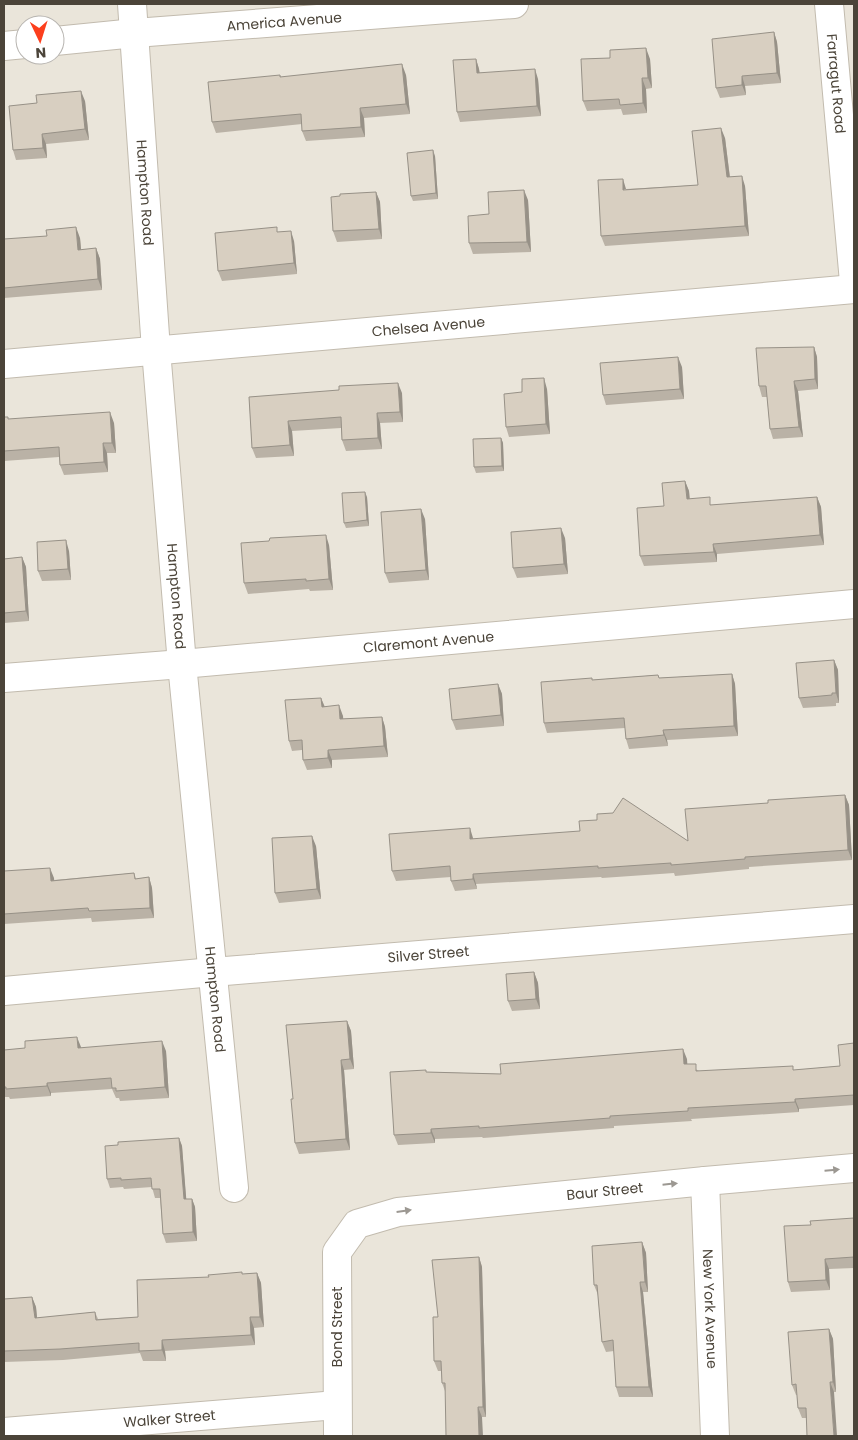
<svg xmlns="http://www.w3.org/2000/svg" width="858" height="1440" font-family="Poppins,sans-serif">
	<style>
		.residential { fill: #eae5da; fill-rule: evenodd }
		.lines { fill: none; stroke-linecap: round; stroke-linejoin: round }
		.minor-casing { stroke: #c2bbae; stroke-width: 30 }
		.minor { stroke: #fff; stroke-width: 28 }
		.wall { fill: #bab2a6 }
		.shaded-wall { fill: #979187 }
		.building { fill: #d8cfc1; stroke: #979187 }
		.oneway { fill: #9c9892 }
		.labels { text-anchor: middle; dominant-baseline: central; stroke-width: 5; stroke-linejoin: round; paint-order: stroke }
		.street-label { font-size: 14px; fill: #4b4439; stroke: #fff }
	</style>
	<rect width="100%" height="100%" fill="#f6f3ec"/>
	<!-- residential -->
	<path class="residential" d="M4,4H854V1436H4ZM25,25H55V55H25Z"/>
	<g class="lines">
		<defs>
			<g id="minor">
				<path id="s1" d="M132,4L156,350L182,664L234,1188"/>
				<path id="s2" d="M829,4L854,282"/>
				<path id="s3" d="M55,41L135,33L514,4"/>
				<path d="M4,46L25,44"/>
				<path id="s4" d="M4,364L854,289"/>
				<path id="s5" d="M4,678L182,664L854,604"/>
				<path id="s6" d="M4,991L213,972L854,919"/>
				<path id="s7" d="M705,1181L715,1436"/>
				<path id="s8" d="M4,1432L337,1405"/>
				<path id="s9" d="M338,1436L337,1252L357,1224L398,1212L705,1181L854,1168"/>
			</g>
		</defs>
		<!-- minor casing -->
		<use href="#minor" class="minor-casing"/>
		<!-- minor -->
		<use href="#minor" class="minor"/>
	</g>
	<!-- wall -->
	<path class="wall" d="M774,32L777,42L781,83L745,86L746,95L720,98L716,88Z
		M476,59L479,69L480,73L538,79L541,116L460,122L457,112Z
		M650,59L652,88L646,89L647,113L623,115L621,109L587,111L583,101Z
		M280,75L281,77L406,75L410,114L364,118L365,137L306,141L302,131V124L216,133L212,122Z
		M85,101L89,140L46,144L47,158L16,160L13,150Z
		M725,138L730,177L745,186L749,236L605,246L601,236L626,189L698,185Z
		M435,156L438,199L413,201L411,196Z
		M376,192L380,202L382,239L337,242L333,231Z
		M528,200L531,252L473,254L469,243L489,214Z
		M80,238L81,250L96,248L100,259L102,290L4,298V239Z
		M294,241L297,274L222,281L218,271Z
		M814,347L817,357L818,389L798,391L803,437L773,439L770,429L767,397H762L759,386Z
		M682,367L684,399L606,405L603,395Z
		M547,389L550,434L509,437L506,427L522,392Z
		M402,393L403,422L380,423L382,449L346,451L342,440L341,428L292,431L294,456L256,458L252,448L249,397Z
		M4,417L8,419L114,423L116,453H107L108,472L64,475L60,465L59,457L4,461Z
		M501,438L503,443L504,471L476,473L474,467Z
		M685,481L689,491L690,499L712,505L817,497L821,507L824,545L717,554V562L644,566L640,556L664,506Z
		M367,497L369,526L346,528L344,523Z
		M425,519L429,580L389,583L385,573Z
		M565,538L568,574L517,578L513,568Z
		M269,541L329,545L333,590L310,591L309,589L248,594L244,583Z
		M69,551L71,580L42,581L38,571Z
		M22,557L26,567L29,621L4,623V559Z
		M834,660L838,670L839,703H836V706L803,708L799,698Z
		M732,674L735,684L738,736L667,740L668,746L629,749L626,739L625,728L547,733L544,723L592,680L658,675L659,678Z
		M498,684L502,694L504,726L456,730L452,720Z
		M321,698L325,707L343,716V719L382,717L385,727L388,757L332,760V768L307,770L303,760L302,750L292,751L289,741Z
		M845,795L849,805L852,860L749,867V869L675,876L674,873L602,878L601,877L476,884L477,889L455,891L451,881V877L396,881L392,871L473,839L688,841L768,803Z
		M316,846L321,899L279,903L275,893Z
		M4,871L54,878V880L134,873L136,879L149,877L152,888L154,918L92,922L91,918L4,924Z
		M534,972L538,983L540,1009L512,1011L508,1001Z
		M347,1021L351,1031L354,1069L344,1070L350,1150L299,1154L295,1143L293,1099Z
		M854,1043V1105L799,1109V1112L691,1119L692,1121L614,1126V1128L483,1138L482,1137L435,1139V1143L398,1145L394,1135L427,1072L501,1074L687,1059V1064L699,1071L795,1070L840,1066Z
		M81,1048L166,1051L169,1098L120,1101L119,1098H116L112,1089L51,1093V1096L10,1099L9,1097H4V1050Z
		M179,1138L182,1146L186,1199H192L195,1207L197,1241L166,1243L163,1234L160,1198H155L152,1187L124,1189L123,1187L110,1188L107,1179L118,1145Z
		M854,1218V1268L829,1269L830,1290L791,1292L788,1282L811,1225Z
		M642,1242L646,1253L648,1292H643L653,1397H619L616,1387L614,1351L606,1352L602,1342L598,1295L594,1285Z
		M479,1257L482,1267L486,1417H482L445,1391L442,1383L441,1371H438L434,1361Z
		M257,1273L261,1283L264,1327L254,1328L255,1345L165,1351L166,1361H143L140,1353L63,1360L4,1362V1299L32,1297L36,1307L37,1318L95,1312L98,1319L138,1317L209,1277Z
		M829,1329L833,1339L836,1392H834L807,1418H802L798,1408L797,1395H796L792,1385Z"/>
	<!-- shaded-wall -->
	<path class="shaded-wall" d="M774,32L777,42L781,83L777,73Z
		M646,48L650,59L652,88L648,78Z
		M476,59L479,69L480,83L477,73Z
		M402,64L406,75L410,114L406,104Z
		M535,69L538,79L541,116L537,106Z
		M742,76L745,86L746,95L742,85Z
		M642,78L646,89L647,113L643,103Z
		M81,91L85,101L89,140L85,129Z
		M360,108L364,118L365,137L361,127Z
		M721,128L725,138L731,187L727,177Z
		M42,134L46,144L47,158L43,148Z
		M433,150L435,156L438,199L436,193Z
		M742,176L745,186L749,236L745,226Z
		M623,179L626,189L623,190Z
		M524,190L528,200L531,252L527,242Z
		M376,192L380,202L382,239L379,229Z
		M76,227L80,238L82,260L78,250Z
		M291,231L294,241L297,274L294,263Z
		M96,248L100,259L102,290L98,279Z
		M814,347L817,357L818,389L815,379Z
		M678,357L682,367L684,399L680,389Z
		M544,378L547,389L550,434L546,424Z
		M794,381L798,391L803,437L799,427Z
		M398,383L402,393L403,422L400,412Z
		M110,412L114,423L116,453L112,443Z
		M377,413L380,423L382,449L378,438Z
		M288,421L292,431L294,456L290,445Z
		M501,438L503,443L504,471L502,466Z
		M103,443L107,453L108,472L104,462Z
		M685,481L689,491L690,509L687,499Z
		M365,492L367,497L369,526L367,520Z
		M817,497L821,507L824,545L820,535Z
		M421,509L425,519L429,580L426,570Z
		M561,528L565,538L568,574L564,564Z
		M326,535L329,545L333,590L329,579Z
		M66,540L69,551L71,580L68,569Z
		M713,544L717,554V562L714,552Z
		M22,557L26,567L29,621L26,611Z
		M834,660L838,670L839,703L836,693Z
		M732,674L735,684L738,736L734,726Z
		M498,684L502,694L504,726L501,715Z
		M321,698L325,708L322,707Z
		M339,705L343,716L344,729L340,719Z
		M382,717L385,727L388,757L384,746Z
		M663,730L667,740L668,746L664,735Z
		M328,750L332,760V768L328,758Z
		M845,795L849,805L852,860L848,850Z
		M470,828L473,838L474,850L470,839Z
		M312,836L316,846L321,899L317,889Z
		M50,868L54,878L55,891L51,881Z
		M473,874L476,884L477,889L473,879Z
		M149,877L152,888L154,918L150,908Z
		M534,972L538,983L540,1009L536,999Z
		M347,1021L351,1031L354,1069L350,1059Z
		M77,1037L81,1047L82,1058L78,1048Z
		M162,1041L166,1051L169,1098L165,1087Z
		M683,1049L687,1059L688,1075L684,1064Z
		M341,1060L344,1070L350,1150L346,1139Z
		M47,1083L51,1093V1096L47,1086Z
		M795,1099L799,1109V1112L795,1102Z
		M431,1129L435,1139V1143L431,1133Z
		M179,1138L182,1146L187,1208L184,1199Z
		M192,1199L195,1207L197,1241L193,1232Z
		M642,1242L646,1253L648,1292L645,1282Z
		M479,1257L482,1267L486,1417L483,1407Z
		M825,1259L829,1269L830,1290L826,1280Z
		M257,1273L261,1283L264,1327L260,1317Z
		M640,1282L643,1292L653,1397L649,1387Z
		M32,1297L36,1307L38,1328L35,1318Z
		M250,1317L254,1328L255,1345L251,1335Z
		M829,1329L833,1339L836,1392L833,1382Z
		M162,1340L165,1351L166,1361L162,1350Z
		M830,1382L834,1392L837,1436H834Z
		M478,1407L482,1417L483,1436H479Z"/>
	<!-- building -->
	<path class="building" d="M774,32L777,73L742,76V85L716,88L712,39Z
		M646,48L648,78H642L643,103L620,105L619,99L583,101L581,59L610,58V50Z
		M476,59L477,73L535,69L537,106L457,112L453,60Z
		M402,64L406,104L360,108L361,127L302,131L301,114L212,122L208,82L280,75V77Z
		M81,91L85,129L42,134L43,148L13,150L9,106L37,103L36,95Z
		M721,128L727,177L742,176L745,226L601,236L598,180L623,179V190L698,185L692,131Z
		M433,150L436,193L411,196L407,153Z
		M524,190L527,242L469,243L468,216L489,214L488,192Z
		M376,192L379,229L333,231L331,197L340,196V194Z
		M76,227L78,250L96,248L98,279L4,288V239L47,236L46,230Z
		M277,227V232L291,231L294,263L218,271L215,233Z
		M814,347L815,379L794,381L799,427L770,429L766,386H759L756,348Z
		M678,357L680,389L603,395L600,363Z
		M544,378L546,424L506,427L504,394L522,392V379Z
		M398,383L400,412L377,413L378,438L342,440L341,417L288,421L290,445L252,448L249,397L339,390V386Z
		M110,412L112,443H103L104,462L60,465L59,447L4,451V417H8V419Z
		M501,438L502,466L474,467L473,439Z
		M685,481L687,499L710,497V505L817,497L820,535L713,544L714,552L640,556L637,508L664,506L662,483Z
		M365,492L367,520L344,523L342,493Z
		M421,509L426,570L385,573L381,512Z
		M561,528L564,564L513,568L511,532Z
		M326,535L329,579L306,581V579L244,583L241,543L269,541L270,538Z
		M66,540L68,569L38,571L37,542Z
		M22,557L26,611L4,613V559Z
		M834,660L836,693H832V695L799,698L796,663Z
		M732,674L734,726L663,730L664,735L626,739L624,718L544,723L541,682L592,678V680L658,675L659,678Z
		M498,684L501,715L452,720L449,689Z
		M321,698L322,707L339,705L340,719L382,717L384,746L328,750V758L303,760L302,740L289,741L285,700Z
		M845,795L848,850L745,857V859L671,865V863L598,868V866L473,874V879L451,881L450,866L392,871L389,834L470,828V839L580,831L579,821L597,820V814L613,813L623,798L688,841L685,809L768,803V800Z
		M312,836L317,889L275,893L272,838Z
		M50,868L51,881L134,873L135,879L149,877L150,908L89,911L88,908L4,914V871Z
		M534,972L536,999L508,1001L506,974Z
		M347,1021L350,1059L341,1060L346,1139L295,1143L291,1099H293L286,1025Z
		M77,1037L78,1048L162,1041L165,1087L116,1091V1088H112L111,1078L47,1083V1086L6,1089V1087H4V1050L25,1048V1041Z
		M854,1043V1095L795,1099V1102L688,1108V1111L610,1116V1118L479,1128V1126L431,1129V1133L394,1135L390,1072L426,1070V1072L501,1074L500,1064L683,1049L684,1064H696V1071L793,1066V1070L840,1066L838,1045Z
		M179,1138L184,1199H192L193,1232L163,1234L160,1189H152L151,1178L121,1180V1178L107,1179L105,1146L118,1145V1142Z
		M854,1218V1257L825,1259L826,1280L788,1282L784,1226L811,1225L810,1221Z
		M642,1242L645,1282H640L649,1387H616L613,1340L602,1342L597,1285H594L592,1246Z
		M479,1257L483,1407H478L479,1436H446L445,1383H442L441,1361H434L433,1317H438L432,1260Z
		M242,1272V1274L257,1273L260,1317H250L251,1335L162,1340V1350L139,1351V1343L60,1349L4,1351V1299L32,1297L35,1318L95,1312L96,1320L138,1317L137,1280L209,1277L208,1275Z
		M829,1329L833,1382H830L834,1436H807L806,1408H798L796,1384L792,1385L788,1332Z"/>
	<!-- one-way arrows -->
	<defs><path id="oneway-solid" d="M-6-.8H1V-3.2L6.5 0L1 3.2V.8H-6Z" transform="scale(1.25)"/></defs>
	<g class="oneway">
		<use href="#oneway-solid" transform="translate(832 1170) rotate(-5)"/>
		<use href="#oneway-solid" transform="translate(670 1184) rotate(-6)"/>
		<use href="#oneway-solid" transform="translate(404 1211) rotate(-8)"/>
	</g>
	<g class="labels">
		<!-- street labels -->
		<g class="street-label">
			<text stroke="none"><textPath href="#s3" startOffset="230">America Avenue</textPath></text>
			<text stroke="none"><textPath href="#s2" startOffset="80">Farragut Road</textPath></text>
			<text stroke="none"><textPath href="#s1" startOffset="189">Hampton Road</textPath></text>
			<text stroke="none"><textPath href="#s4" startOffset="426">Chelsea Avenue</textPath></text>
			<text stroke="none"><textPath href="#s1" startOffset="594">Hampton Road</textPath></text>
			<text stroke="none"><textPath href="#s5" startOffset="426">Claremont Avenue</textPath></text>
			<text stroke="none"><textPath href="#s6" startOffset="426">Silver Street</textPath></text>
			<text stroke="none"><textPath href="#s1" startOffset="999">Hampton Road</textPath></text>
			<text stroke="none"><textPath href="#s9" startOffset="469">Baur Street</textPath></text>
			<text stroke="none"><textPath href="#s7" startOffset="128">New York Avenue</textPath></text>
			<text transform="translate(337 1327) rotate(-90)">Bond Street</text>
			<text stroke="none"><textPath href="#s8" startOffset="166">Walker Street</textPath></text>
		</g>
	</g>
	<!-- border -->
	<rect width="858" height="1440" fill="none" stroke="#4b4439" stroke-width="10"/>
	<!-- north arrow -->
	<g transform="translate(40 40) rotate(176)"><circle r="24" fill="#ffffff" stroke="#b7b4b0"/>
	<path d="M0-4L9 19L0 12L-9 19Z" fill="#fc3f1d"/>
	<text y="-8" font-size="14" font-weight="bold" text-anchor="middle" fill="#4b4439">N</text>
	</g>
</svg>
